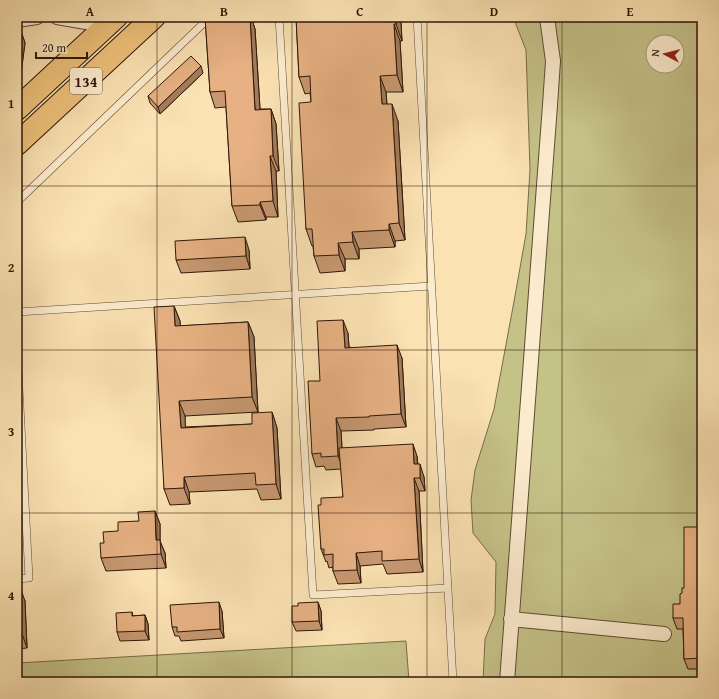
<svg xmlns="http://www.w3.org/2000/svg" width="719" height="699" font-family="'Gentium Book Plus',serif">
	<style>
		.green { fill: #c5c288; stroke: #796c48; fill-rule: evenodd }
		.lines { fill: none; stroke-linecap: round; stroke-linejoin: round }
		.lane-casing { stroke: #604a34; stroke-width: 8 }
		.street-casing { stroke: #604a34; stroke-width: 16 }
		.highway-casing { stroke: #2d1709; stroke-width: 24 }
		.lane { stroke: #fcecce; stroke-width: 7 }
		.street { stroke: #fcecce; stroke-width: 14 }
		.highway { stroke: #eec17a; stroke-width: 22 }
		.wall { fill: #c79871; stroke: #2d1709 }
		.shaded-wall { fill: #a27c5c; stroke: #2d1709 }
		.building { fill: #e7b183; stroke: #2d1709 }
		.grid { fill: none; stroke: #2d1709; stroke-width: 1; stroke-opacity: 0.55 }
		.labels { text-anchor: middle; dominant-baseline: central; stroke-width: 3; stroke-linejoin: round; paint-order: stroke }
		.shield { fill: #fcecce; stroke: #6b5744; stroke-width: 1 }
		.shield-label { font-size: 15px; font-weight: bold; fill: #2d1709 }
		.neatline { fill: none; stroke: #2d1709; stroke-width: 1.5 }
		.grid-label { font-size: 13px; text-anchor: middle; font-weight: bold; fill: #2d1709 }
	</style>
	<rect width="100%" height="100%" fill="#fbe2b3"/>
	<filter id="stains"><feTurbulence type="fractalNoise" baseFrequency=".005" numOctaves="4"/><feColorMatrix values="0 0 0 0 .2 0 0 0 0 .09 0 0 0 0 .02 0 0 0 .5 -.17"/></filter>
	<radialGradient id="worn" r=".72"><stop offset=".6" stop-color="#630" stop-opacity="0"/><stop offset="1" stop-color="#630" stop-opacity=".3"/></radialGradient>
	<!-- green -->
	<path class="green" d="M513,17H702V682H483L485,639L495,614L496,562L473,533L471,500L475,470L494,409L515,296L526,234L530,170L526,50ZM653,42H677V66H653Z
		M406,641L409,682H17V663Z"/>
	<g class="lines">
		<defs>
			<path id="lane" d="M279,17L313,595L448,588
				M417,17L453,682
				M17,202L210,17
				M17,312L431,286
				M17,350L29,578L17,579"/>
			<path id="street" d="M57,17L86,22L105,27
				M17,20L37,17
				M511,619L664,634
				M507,682L550,105L553,61L547,17"/>
			<path id="highway" d="M17,109L116,17
				M17,144L154,17"/>
		</defs>
		<!-- lane casing -->
		<use href="#lane" class="lane-casing"/>
		<!-- street casing -->
		<use href="#street" class="street-casing"/>
		<!-- highway casing -->
		<use href="#highway" class="highway-casing"/>
		<!-- lane -->
		<use href="#lane" class="lane"/>
		<!-- street -->
		<use href="#street" class="street"/>
		<!-- highway -->
		<use href="#highway" class="highway"/>
	</g>
	<!-- wall -->
	<path class="wall" d="M205,17H251L255,29L260,109H271L276,124L279,171H276L278,217H266V220L238,222L232,206L226,107L215,108L210,92Z
		M296,17H399L401,23L402,41H400L403,92H386L387,104L398,121L405,240L395,241V247L359,249V259H345V271L320,273L314,256L313,246H312L306,229L311,102L310,93L305,94L299,77Z
		M17,33L22,34L25,43L21,73L17,72Z
		M203,73L160,114L150,103L148,96Z
		M249,250L250,269L181,273L176,260Z
		M174,306L180,321V326L248,322L254,337L258,412L185,416V427L252,424L272,412L277,428L281,499L261,500L257,489L189,492L190,504L170,505L164,489Z
		M348,333L349,347L402,358L406,427L374,429V430L341,431L342,448L417,456L418,464L424,477L425,491H419L423,572L387,574L383,564L360,566L361,583L338,584L333,571V567L329,568L327,561L326,562L321,549V505L343,497L341,469L326,470L324,466L316,467L312,454L320,381Z
		M155,511L160,524V541L165,553L166,568L106,571L101,558L118,531L139,521Z
		M702,527V669H688L684,659L683,629H677L673,618L680,604Z
		M17,584L25,601L27,648L17,649Z
		M318,602L321,611L322,630L296,631L292,622L298,606Z
		M222,611L224,638L181,641L179,636H175L172,627Z
		M132,612L133,616L145,615L148,624L149,640L120,641L117,632Z"/>
	<!-- shaded-wall -->
	<path class="shaded-wall" d="M250,17H251L255,29L261,125L255,110Z
		M396,17H399L401,23L402,41L396,24Z
		M394,24L400,41L403,92L397,75Z
		M22,34L25,43L21,73L18,64Z
		M201,66L203,73L160,114L158,107Z
		M380,76L386,92L388,121L382,104Z
		M392,104L398,121L405,240L399,223Z
		M271,109L276,124L279,171L273,156Z
		M270,156L276,171L278,217L273,201Z
		M260,202L266,217V220L260,205Z
		M389,224L395,241V247L389,230Z
		M352,232L359,249V259L353,242Z
		M245,237L249,250L250,269L246,256Z
		M338,243L345,259V271L339,255Z
		M174,306L180,321L181,341L175,326Z
		M343,320L348,333L350,361L345,348Z
		M248,322L254,337L258,412L252,397Z
		M397,345L402,358L406,427L401,414Z
		M179,401L185,416L186,443L181,428Z
		M272,412L277,428L281,499L276,484Z
		M336,418L341,431L343,469L338,456Z
		M413,444L417,456L418,477L414,464Z
		M420,464L424,477L425,491L420,478Z
		M184,477L189,492L190,504L184,488Z
		M414,478L419,491L423,572L419,559Z
		M155,511L160,524V541L165,553L166,568L156,540Z
		M356,553L360,566L361,583L357,570Z
		M19,584L25,601L27,648L21,631Z
		M219,602L222,611L224,638L220,629Z
		M318,602L321,611L322,630L319,621Z
		M145,615L148,624L149,640L145,631Z"/>
	<!-- building -->
	<path class="building" d="M205,17H250L255,110L271,109L273,156H270L273,201L260,202V205L232,206L225,91L210,92Z
		M296,17H396V24H394L397,75L380,76L382,104H392L399,223L389,224V230L352,232L353,242L338,243L339,255L314,256L312,229H306L299,103L311,102L310,76L299,77Z
		M17,33L22,34L18,64H17Z
		M191,56L201,66L158,107L148,96Z
		M245,237L246,256L176,260L175,241Z
		M174,306L175,326L248,322L252,397L179,401L181,428L252,424V413L272,412L276,484L256,485L255,473L184,477V488L164,489L154,307Z
		M343,320L345,348L397,345L401,414L369,416V417L336,418L338,456L321,457V453L312,454L308,381H320L317,321Z
		M413,444L414,464H420V478H414L419,559L382,561V551L356,553L357,570L333,571V554L324,555V549H321L318,505H321V498L343,497L339,448Z
		M155,511L156,540H160L161,554L101,558L100,543H104L103,532L118,531V522L139,521L138,512Z
		M684,527H702V658L684,659L683,618H673V604H680V594L682,593V588H684Z
		M17,584H19L21,631L17,632Z
		M219,602L220,629L177,632V627H172L170,605Z
		M318,602L319,621L292,622V606H298V603Z
		M132,612V616L145,615V631L117,632L116,613Z"/>
	<!-- grid -->
	<path class="grid" d="M157,17V682M292,17V682M427,17V682M562,17V682M17,186H702M17,350H702M17,513H702"/>
	<g class="labels">
		<!-- shield labels -->
		<rect class="shield" x="70" y="68" width="32" height="26" rx="3"/>
		<g class="shield-label">
			<text x="86" y="81">134</text>
		</g>
	</g>
	<!-- margin -->
	<rect width="719" height="699" fill="none" stroke="#fbe2b3" stroke-width="44"/>
	<!-- north arrow -->
	<g transform="translate(665 54) rotate(277)"><circle r="19" fill="#fcecce" stroke="#a9977f"/>
	<path d="M0-3L7 15L0 10L-7 15Z" fill="#8f2418"/>
	<text y="-6" font-size="11" font-weight="bold" text-anchor="middle" fill="#2d1709">N</text>
	</g>
	<!-- scale -->
	<path d="M36 52v6h51v-6" fill="none" stroke="#2d1709" stroke-width="2"/>
	<text x="42" y="52" font-size="12" fill="#2d1709" stroke="#fcecce" stroke-width="3" paint-order="stroke">20 m</text>
	<rect x="22" y="22" width="675" height="655" class="neatline"/>
	<g class="grid-label">
		<text x="90" y="16">A</text>
		<text x="224" y="16">B</text>
		<text x="360" y="16">C</text>
		<text x="494" y="16">D</text>
		<text x="630" y="16">E</text>
		<text x="11" y="108">1</text>
		<text x="11" y="272">2</text>
		<text x="11" y="436">3</text>
		<text x="11" y="600">4</text>
	</g>
	<rect width="100%" height="100%" filter="url(#stains)"/>
	<rect width="100%" height="100%" fill="url(#worn)"/>
</svg>
